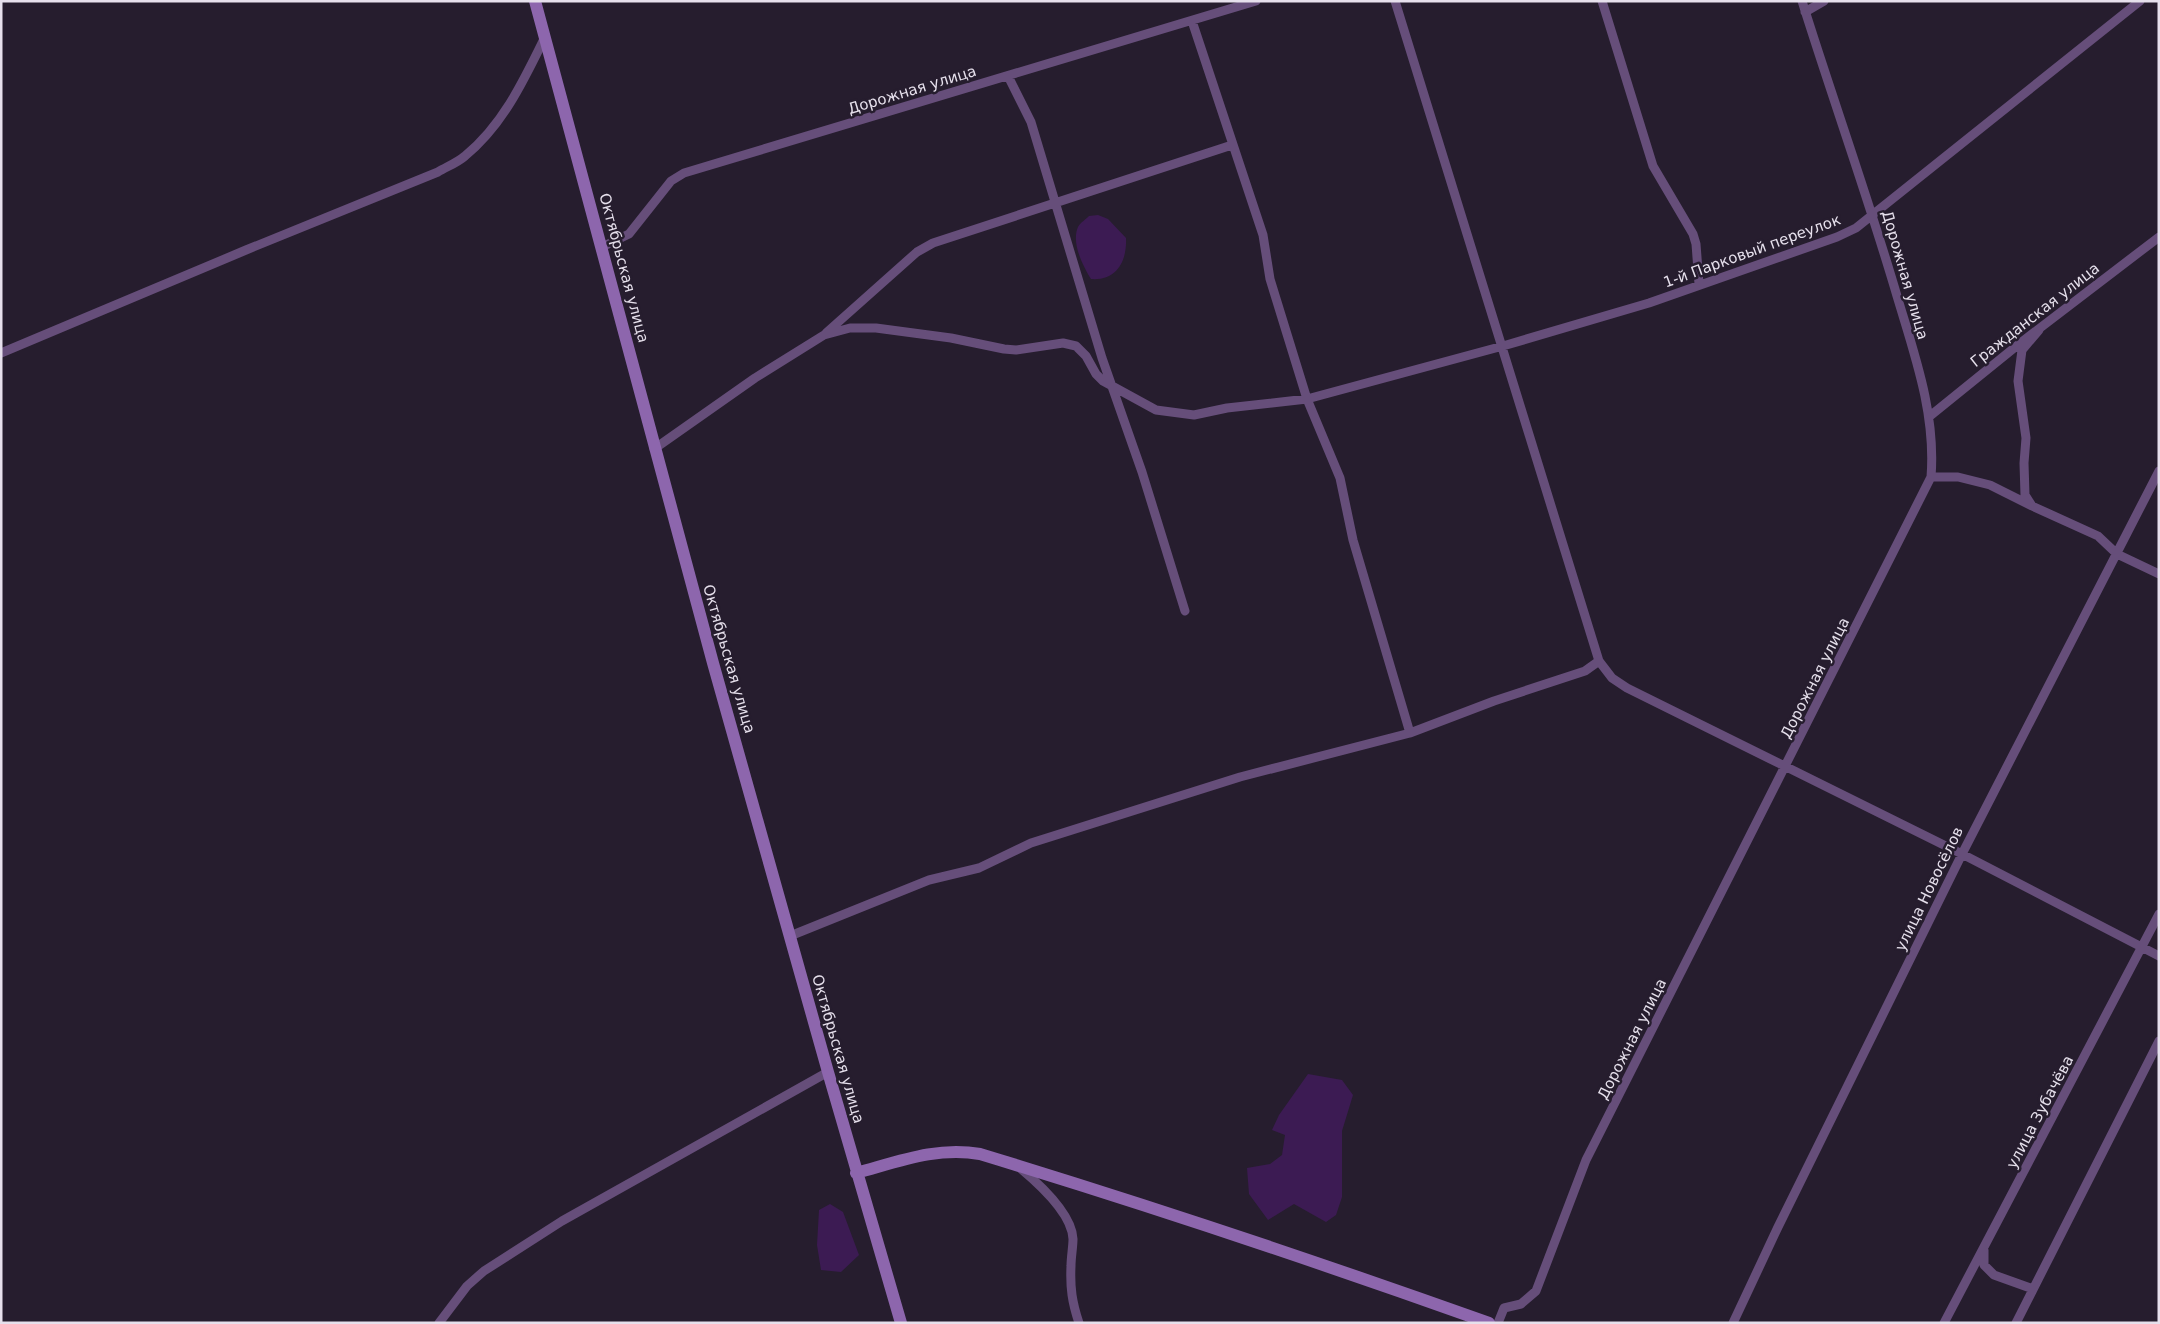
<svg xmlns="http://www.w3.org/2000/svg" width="2160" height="1324" font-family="'DejaVu Sans',sans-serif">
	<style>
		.green { fill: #3c1b53 }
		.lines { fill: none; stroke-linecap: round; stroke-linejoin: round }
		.street { stroke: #664e7a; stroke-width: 9 }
		.secondary { stroke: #8d66ad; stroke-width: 12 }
		.labels { text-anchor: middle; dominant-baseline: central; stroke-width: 5; stroke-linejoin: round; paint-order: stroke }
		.street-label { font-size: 15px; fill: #e6e0ec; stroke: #261d2e }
	</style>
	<rect width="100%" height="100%" fill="#261d2e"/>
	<!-- green -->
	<path class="green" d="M1098,215L1108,219L1126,238C1127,261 1117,281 1091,279C1083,266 1071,243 1078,227C1080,223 1086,219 1089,216Z
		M1308,1074L1342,1080L1353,1095L1342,1131V1197L1336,1215L1326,1222L1294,1204L1268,1220L1249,1194L1247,1168L1270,1164L1282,1155L1285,1135L1272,1130L1279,1115Z
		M830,1204L843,1212L859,1255L841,1272L821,1270L817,1245L819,1210Z"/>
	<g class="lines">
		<!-- street -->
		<path class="street" d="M1395,1L1599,661L1612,678L1627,688L1962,854L2159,956
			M1602,1L1653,166L1693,234L1696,244L1699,284
			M1805,12L1824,1
			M1192,21L1263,235L1270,279L1307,399L1340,478L1353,540L1410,733
			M1008,76L1031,122L1102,358L1142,472L1185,611
			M602,247L629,234L671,181L684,173L1256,1
			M2039,330L2022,350L2018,381L2026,438L2024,463L2025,495L2032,506L2098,536L2117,554L2159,574
			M826,333L917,252L933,243L1232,145
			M1,353L246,250L438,172C446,167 457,163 465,156C503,125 524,80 545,37
			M1930,416L2019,344L2159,237
			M654,449L755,378L824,335L850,328H876L951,338L1004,349L1016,350L1063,343L1076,346L1086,356L1096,374L1103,381L1156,410L1194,415L1227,408L1307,399L1503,346L1649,303L1837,237L1856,228L2140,1
			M1931,477H1958L1990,485L2032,506
			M790,936L929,880L979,868L1031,843L1240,777L1410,733L1494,701L1585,671L1599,661
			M1020,1168C1038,1183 1072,1214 1073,1239C1073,1247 1071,1257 1071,1266C1070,1288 1072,1302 1079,1323
			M1984,1250V1265L1994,1275L2033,1289
			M439,1323L467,1286L484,1271L562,1221L828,1072
			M1498,1323L1504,1308L1521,1304L1536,1291L1586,1160L1931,477C1936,414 1915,356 1897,296C1868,197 1833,100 1802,1
			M1733,1323L1778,1227L1962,854L2159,471
			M1944,1323L2159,914
			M2016,1323L2159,1041"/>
		<!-- secondary -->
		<path class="secondary" d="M535,1L713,663L828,1072L901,1323
			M856,1173C897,1162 937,1146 980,1154C1151,1206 1321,1263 1489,1323"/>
	</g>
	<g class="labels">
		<!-- street labels -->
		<g class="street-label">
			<text transform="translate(912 90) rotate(-17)">Дорожная улица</text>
			<text transform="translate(1752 251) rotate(-20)">1-й Парковый переулок</text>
			<text transform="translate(624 268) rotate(75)">Октябрьская улица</text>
			<text transform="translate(1905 275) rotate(74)">Дорожная улица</text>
			<text transform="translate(2035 315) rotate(-38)">Гражданская улица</text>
			<text transform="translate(729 659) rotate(74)">Октябрьская улица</text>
			<text transform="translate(1815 678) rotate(-63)">Дорожная улица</text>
			<text transform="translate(1929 889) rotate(-64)">улица Новосёлов</text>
			<text transform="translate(1632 1039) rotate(-63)">Дорожная улица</text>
			<text transform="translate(838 1049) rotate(74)">Октябрьская улица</text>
			<text transform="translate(2040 1112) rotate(-62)">улица Зубачёва</text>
		</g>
	</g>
	<!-- border -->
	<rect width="2160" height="1324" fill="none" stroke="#e6e0ec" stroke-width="5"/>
</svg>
